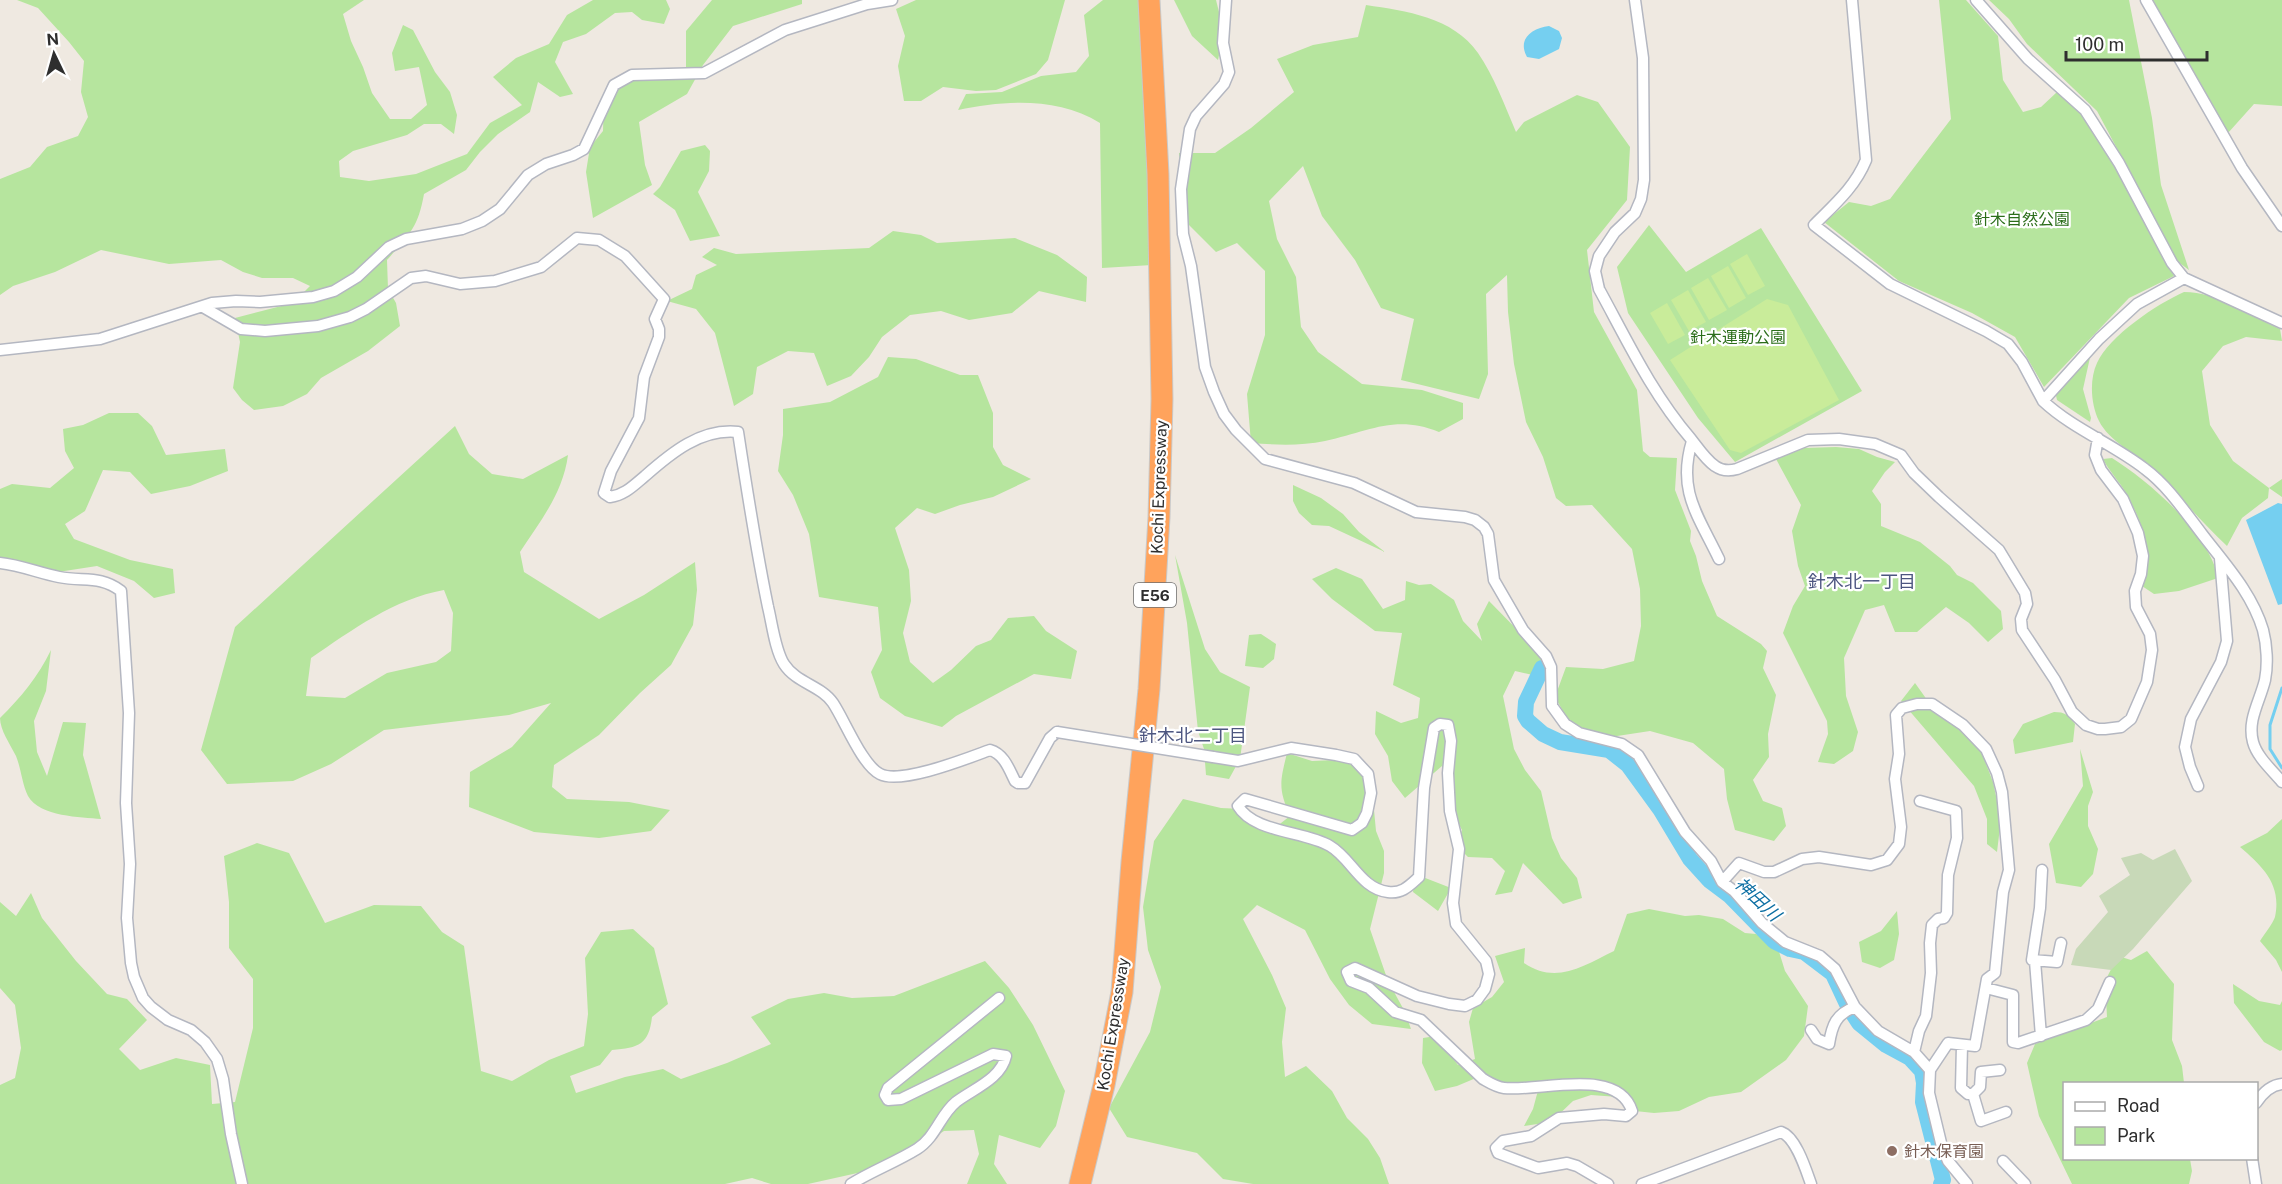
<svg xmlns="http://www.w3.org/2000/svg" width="2282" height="1184" font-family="'Public Sans','Noto Sans JP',sans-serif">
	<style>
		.green { fill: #b6e59e; fill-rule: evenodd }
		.cemetery { fill: #c8d9b8 }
		.pitch { fill: #c9ec9a }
		.water { fill: #75cff0 }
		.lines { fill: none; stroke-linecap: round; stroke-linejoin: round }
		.stream { stroke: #75cff0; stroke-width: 3 }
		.river { stroke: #75cff0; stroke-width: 16 }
		.minor-casing { stroke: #b4b7c1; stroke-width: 13 }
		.motorway-casing { stroke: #c9c9c9; stroke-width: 23 }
		.minor { stroke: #fff; stroke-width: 10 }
		.motorway { stroke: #ffa35c; stroke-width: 21 }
		.minor-bridge-casing { stroke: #b4b7c1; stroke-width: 13; stroke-linecap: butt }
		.minor-bridge { stroke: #fff; stroke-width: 10 }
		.education-dot { fill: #8d6e63; stroke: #fff; stroke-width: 2 }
		.labels { text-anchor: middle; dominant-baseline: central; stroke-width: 4.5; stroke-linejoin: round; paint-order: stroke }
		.shield { fill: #fff; stroke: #6d6d6d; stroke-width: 1.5 }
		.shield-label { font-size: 15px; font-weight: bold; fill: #2e2e2e }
		.park-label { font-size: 16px; fill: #2c6e1b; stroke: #fff }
		.street-label { font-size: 16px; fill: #2e2e2e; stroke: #fff }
		.education-label { font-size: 16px; fill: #785e54; stroke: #fff; text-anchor: start }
		.neighbourhood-label { font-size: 18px; fill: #4d5680; stroke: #fff }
		.water-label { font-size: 18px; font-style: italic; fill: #0d6fa3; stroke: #fff }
	</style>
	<rect width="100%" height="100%" fill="#efe9e1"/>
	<!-- green -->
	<path class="green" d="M17,0H364L343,14L351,41L363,67L372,93L390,119H411L427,105L419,67L395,71L392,53L403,25L413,30L435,72L450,92L457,115L454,134L441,124H424L407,135L353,151L339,161L340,177L369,181L416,174L467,154L490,123L522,105L493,77L516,58L549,44L567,15L593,0H666L670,9L664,24L642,20L632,12L615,13L586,34L563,42L555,62L573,94L560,97L538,82L530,112L498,134L480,152L466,170L424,194C418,228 409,235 387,260L388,289L396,303L400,326L368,351L321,378L307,394L283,406L254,410L242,400L233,388L240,342L235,318L293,303L310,286L293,278H262L243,272L221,260L169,264L101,250L55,272L13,286L0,295V179L30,167L47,147L78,136L88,117L81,92L84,61L69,42L38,8Z
		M712,0H802V4L733,26L703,65L687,94L639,122L645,165L652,185L593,218L586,172L590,147L603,131L604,97L635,76L686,75V31Z
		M916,0H1065L1048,60L1036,74L996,90L976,91L943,87L921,101H904L898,66L905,36L896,9Z
		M1103,0H1142L1152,265L1102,268L1100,123C1058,97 1005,100 958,110L966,94L1002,92L1041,76L1076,72L1089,56L1084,15Z
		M1174,0H1216L1224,32L1218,60L1192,36Z
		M1939,0H1966L1998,36L2003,80L2023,112L2041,107L2057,92L2083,114L2115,165L2174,276L2129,298L2044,387L2015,337L1972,313L1899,281L1824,222L1849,202L1871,206L1890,199L1951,119Z
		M1989,0H2129L2152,118L2161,185L2189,270L2177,261L2097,111L2027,44L2009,19Z
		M2150,0H2282V106L2254,104L2228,133Z
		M1366,5C1406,11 1453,17 1478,53C1494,76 1505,106 1516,132L1524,122L1577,95L1598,102L1630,147L1627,200L1587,250L1594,312L1637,390L1643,451L1650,457L1677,458L1675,490L1691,531L1690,541L1696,556L1702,581L1717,616L1761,644L1767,651L1763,668L1776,695L1768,734L1769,757L1753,780L1763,801L1782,808L1786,826L1774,841L1735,830L1727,799L1724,769L1693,743L1650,731L1604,738L1569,722L1555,697L1566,667L1603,669L1634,661L1641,626L1640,589L1632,549L1592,505L1566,506L1556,498L1543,457L1526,422L1514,364L1508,312L1507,275L1486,294L1488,374L1479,399L1401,380L1414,319L1381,308L1355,260L1322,216L1303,166L1269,201L1277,239L1296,277L1301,327L1318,352L1362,384L1422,390L1463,403V419L1439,432C1395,414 1368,432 1325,441C1301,446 1276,445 1251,443L1247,394L1265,335V271L1237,243L1216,252L1185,221L1179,153H1215L1251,128L1294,92L1277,59L1313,45L1358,37Z
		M705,145L710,151L709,171L698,192L720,236L690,241L675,210L653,194L660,187L681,151Z
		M1649,225L1686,272L1761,228L1862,391L1735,462L1698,418L1628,313L1617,267Z
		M893,231L921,235L937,243L1015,238L1057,255L1087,277L1086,302L1039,291L1012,313L969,320L941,311L910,315L882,337L869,357L851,376L827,386L814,353L788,351L757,367L753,394L734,406L715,333L696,309L667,301L692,289L696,275L717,265L702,257L714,248L736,254L869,248Z
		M2184,292C2218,292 2250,315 2280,329L2282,341L2246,337L2223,346L2202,371L2210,425L2233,461L2269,488L2282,479V497L2269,488L2268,498L2242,518L2227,546C2200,521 2177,492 2150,467C2134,452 2109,441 2099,421C2091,405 2089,380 2097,363C2109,336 2157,304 2184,292Z
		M2091,353L2083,389L2091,418L2090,422L2057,400L2055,391Z
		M888,357L916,359L960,375H978L993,413V447L1003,465L1031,479L993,497L960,505L935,514L917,508L895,528L909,570L911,601L903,633L910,662L933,683L951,670L976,646L991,640L1008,618L1034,616L1046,631L1077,651L1071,679L1034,674L956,716L942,727L905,716L880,698L871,672L882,650L878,607L819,597L809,534L793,495L778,471L783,435V409L830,402L878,377Z
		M109,413H138L152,426L166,455L225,449L228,471L190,486L151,494L130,472L103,470L85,511L65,524L74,539L130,560L173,569L175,593L154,598L134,581L97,566L58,572L0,568V489L12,484L50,488L74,468L65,451L63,429L83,425Z
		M455,426L469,454L492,474L523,479L568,455C563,493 541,520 520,552L524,572L599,619L644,595L695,562L697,590L693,625L671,665L640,693L599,735L554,765L552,787L567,799L629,802L670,810L651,831L599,838L534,832L469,807L470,772L512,747L551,703L509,715L384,730L331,764L293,781L227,784L201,750L235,627ZM444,590L453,613L451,651L436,662L387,673L345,698L306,696L311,658C352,630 394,599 444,590Z
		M1836,447L1859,449L1877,457L1895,462L1885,472L1872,491L1881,504V526L1920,542L1950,566L1957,575L1973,583L2001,611L2003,629L1988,642L1969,623L1946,607L1917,632H1895L1884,605L1865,610L1844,658L1846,696L1858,732L1853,751L1834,764L1818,762L1828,734L1827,721L1783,633L1793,606L1805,586L1798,566L1792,531L1801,505L1776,459L1804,448Z
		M2112,458C2149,481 2210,534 2218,578L2179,591L2154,594L2142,586C2152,549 2144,526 2126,493C2119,481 2109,471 2103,459Z
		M1293,485L1321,498L1343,514L1359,532L1385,552L1329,526L1312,525L1299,513L1293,501Z
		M1175,555L1205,649L1220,672L1250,687L1240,759L1229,779L1206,775L1204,749L1198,731L1187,623Z
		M1336,568L1362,579L1383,609L1405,600L1406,581L1419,585L1431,584L1454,600L1463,621L1482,641L1477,624L1489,601L1542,655L1537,676L1515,671L1503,696L1514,749L1525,770L1541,791L1552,838L1561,858L1577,878L1582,898L1563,904L1523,863L1512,892L1495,895L1505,871L1492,858L1468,857L1457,846L1462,830L1454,815L1442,766L1405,798L1392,781L1388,756L1375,734L1376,711L1401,723L1418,718L1420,698L1393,685L1402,633L1375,631L1332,599L1312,579Z
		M1261,634L1276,644L1274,659L1263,668L1245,666L1249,635Z
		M51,650L46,691L34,721L37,752L47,776L63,722L86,723L83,755L101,819C81,817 40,817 28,796C22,784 21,768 16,756C10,744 0,730 0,718C21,697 38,677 51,650Z
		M1915,683L1930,704L1960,727L1981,751L1993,782L2001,819L1997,852L1987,844V819L1974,786L1901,701Z
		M2054,712C2065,712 2069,715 2075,724L2073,742L2015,754L2013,740L2023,724Z
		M2080,749L2093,792L2088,806V826L2098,849L2093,874L2081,887L2056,883L2049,844L2083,786Z
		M1287,753L1312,761L1335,760L1360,765L1374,810L1376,831L1384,851V873L1370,929L1388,981L1405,1012L1411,1029L1372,1024L1349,1005L1330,979L1305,930L1257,905L1243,919L1272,975L1286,1008L1282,1042L1285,1077L1306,1066L1332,1091L1347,1118L1368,1139L1380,1158L1389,1184H1253L1223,1179L1197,1153L1127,1137L1109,1108L1150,1032L1161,987L1148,950L1143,907L1154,841L1183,799L1221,808L1243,809L1276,827L1290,816C1278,788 1280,782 1287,753Z
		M2282,819V972L2276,960L2260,941C2265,933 2272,925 2275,917C2282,884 2262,866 2240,847L2267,833Z
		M257,843L289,853L325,923L374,905L421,906L442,932L464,946L481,1071L512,1081L549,1060L584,1046L588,1014L585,958L601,932L633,929L654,948L668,1004L652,1017C649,1044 639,1048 612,1050L600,1065L570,1076L576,1093L625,1077L663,1069L681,1079L727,1063L771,1044L751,1017L788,999L824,993L852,998L894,996L985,961L1009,988L1033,1025L1065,1091L1056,1126L1040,1148L999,1135L994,1164L1007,1184H967L979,1154L974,1130L944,1131L913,1151L871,1170L808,1184H771L752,1178L725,1184H0V1085L15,1078L21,1048L15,1005L0,988V902L16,916L31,893L42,918L76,961L107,994L127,999L147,1020L119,1049L140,1070L176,1058L210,1065L212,1104L235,1102L253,1028V979L229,948V902L224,856Z
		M1415,874L1451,888L1438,911L1413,892Z
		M1649,909L1685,916L1699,915L1723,919L1745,933L1756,934L1777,945L1785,971L1808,1006L1804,1036L1786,1060L1741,1092L1709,1097L1679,1111L1654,1113L1635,1111L1618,1097L1591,1095L1573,1101L1551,1122L1524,1126L1533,1109L1540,1083L1514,1090L1476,1078L1457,1086L1435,1091L1422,1063L1423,1038L1436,1036L1458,1065L1475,1059L1469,1022L1473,1008L1492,997L1504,982L1495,956L1525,948L1524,963C1556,985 1583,966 1614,951L1627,914Z
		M1897,911L1899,934L1894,960L1880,968L1862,962L1859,942L1881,931Z
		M2147,951L2174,984L2172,1040L2182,1066L2184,1083L2064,1084V1158L2190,1159L2192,1171L2189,1184H2072L2039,1116L2027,1063L2035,1044L2107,1017L2105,981L2118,956L2131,960Z
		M2233,984L2259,1001L2280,1005L2282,1001V1050L2280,1051L2264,1042L2234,1003Z"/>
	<!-- cemetery -->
	<path class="cemetery" d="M2175,849L2192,881L2133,949L2111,970L2071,965L2076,949L2108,912L2099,896L2130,875L2121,858L2141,853L2153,860Z"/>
	<!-- pitch -->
	<path class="pitch" d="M1747,254L1765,286L1748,295L1730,264Z
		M1728,266L1746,298L1729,308L1711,276Z
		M1708,278L1727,310L1709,320L1691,288Z
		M1688,290L1706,322L1689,331L1671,300Z
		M1767,299L1788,305L1839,400L1741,453L1730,450L1670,360Z
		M1667,303L1685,335L1668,344L1650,313Z"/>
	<!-- water -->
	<path class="water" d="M1549,26L1559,31L1562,38L1559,49L1539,59L1527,57C1517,39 1532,28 1549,26Z
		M2278,503L2282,504V604L2278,605L2246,520Z"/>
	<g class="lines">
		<!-- stream -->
		<path class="stream" d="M2282,688L2270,725V749L2282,768"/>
		<!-- river -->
		<path class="river" d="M1542,668L1526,702L1525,716L1528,721L1543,734L1560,742L1609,750L1628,765L1660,809L1690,859L1709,880L1729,895L1774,941L1790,949L1804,952L1833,974L1848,1006L1859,1023L1886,1045L1910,1058L1922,1071L1924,1083L1923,1102L1943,1180L1941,1184"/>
		<defs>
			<path id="minor" d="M1226,0L1223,43L1229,72L1224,84L1196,116L1190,129L1181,189L1183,234L1191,266L1205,367L1214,392L1224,414L1236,430L1265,459L1354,483L1416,512L1465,517L1475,520L1484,527L1488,534L1494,580L1523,630L1546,656L1551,667L1552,706L1565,724L1579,733L1622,744L1638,755L1685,832L1711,861L1722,882L1734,891L1762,923L1785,942L1820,956L1835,969L1855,1007L1878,1031L1914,1052L1930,1070
				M1635,0L1643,58L1644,180L1641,199L1635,213L1615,232L1599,256L1595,271L1599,289C1628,342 1651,392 1691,439C1698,448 1706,460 1715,466C1722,471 1730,471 1737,469L1808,440L1839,439L1875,444L1901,455L1914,473L1939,497L1999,550L2025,593L2027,604L2021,619L2022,630L2055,680L2072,712L2086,725L2098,729H2105L2121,727L2131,719L2147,682L2152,650L2150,634L2136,607L2135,591L2141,574L2143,556L2138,533L2123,499L2101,470L2095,455L2098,438
				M1852,0L1866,160C1855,187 1835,204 1814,225L1890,284L1986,331L2008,344L2022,362L2043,401
				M1976,0L2028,59L2085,110L2119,163L2172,263L2184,278L2282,323
				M2146,0L2242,168L2282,226
				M2184,278L2137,304L2099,339L2043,401C2073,429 2113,444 2145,469C2168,486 2185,512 2202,534C2225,564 2252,593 2263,630C2267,645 2268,665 2265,680C2260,701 2247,720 2253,742C2257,757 2272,770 2282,782
				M203,307L241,329L265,331L318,326L350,317L366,309L411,278L426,276L460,284L495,281L541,267L577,238L599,240L625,256L664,299L655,319L659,329V337L644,377L639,418L611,471L604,493L610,497C625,495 634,485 645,476C671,453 701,428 738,432C747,491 756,549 768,607C772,623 775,650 784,664C796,683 822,686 833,703C845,721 862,765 880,774C901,785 968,758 990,750C1004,754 1009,769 1015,781L1018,783H1025L1050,738L1057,732
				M0,350L100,339L212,303L236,301L260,302L313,297L334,291L357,277L389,247L406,239L462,229L482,221L500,209L528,175L546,164L573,155L584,149L614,85L632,75L704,73L785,30L867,4L892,0
				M1692,441C1677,491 1698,515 1719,559
				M0,563C20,565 39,573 59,577C83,582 100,575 121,591L129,713L126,803L130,864L127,918L131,963L134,977L143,998L151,1007L168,1020L191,1030L205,1042L217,1059L223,1079L231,1134L242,1184
				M1213,757L1238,761L1291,748L1336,755L1354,759L1368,774L1371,793L1367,813L1362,823L1352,830L1245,799L1238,806C1254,833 1305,831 1330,846C1351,858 1361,889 1388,892C1402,894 1409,886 1419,877L1424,788L1434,728L1440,724L1448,725L1451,741L1448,773L1450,811L1459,849L1453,903L1456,924L1486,961L1489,974L1485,989L1477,1000L1465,1006L1449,1004L1417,996L1355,968L1347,972L1351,981L1369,988L1395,1012L1421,1020L1483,1079C1490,1083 1496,1087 1504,1088C1539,1092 1618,1066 1632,1111L1626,1116L1604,1114L1559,1118L1531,1136L1503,1141L1496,1148L1498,1153L1538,1168L1567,1163L1577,1166L1608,1184
				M2198,786L2190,767L2185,747L2191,719L2221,662L2227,641L2220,558
				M2042,870L2040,908L2032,960L2057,962L2061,943
				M1722,882L1739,863L1764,872H1774L1802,859L1819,857L1871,865L1887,860L1899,844L1901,827L1895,779L1899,754L1896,715L1902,708L1917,704H1932L1963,725L1986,749L1997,773L2002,792L2009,870L2003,892L1995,973L1987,979L1975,1046L1948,1043L1930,1070L1929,1093L1942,1147L1948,1161L1967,1184
				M2035,961L2041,1036
				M1986,988L2013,995V1042L2018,1043L2086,1020L2098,1009L2110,982
				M1811,1030L1817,1039L1829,1044C1832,1025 1836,1014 1855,1007
				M1962,1045L1961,1088L1968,1094H1973
				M1914,1052L1919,1031L1926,1016L1931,973L1930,943L1932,925L1938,919L1944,918L1947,913L1948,875L1957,838L1956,811L1920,801
				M2000,1070L1981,1072L1980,1087L1973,1094L1981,1121L2006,1112
				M2256,1103C2262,1094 2270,1085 2282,1084
				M2252,1158L2256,1184
				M2003,1161L2025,1184
				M851,1184C872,1171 896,1162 917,1149C936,1137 940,1115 956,1102C973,1089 1001,1079 1006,1056L993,1054L901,1099L888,1100L885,1095L888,1088L999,998
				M1642,1184L1781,1132C1796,1137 1806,1170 1811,1184"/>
			<path id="motorway" d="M1080,1184L1104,1085L1122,992L1132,862L1149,689L1159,517L1162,399L1158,174L1149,0"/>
		</defs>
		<!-- minor casing -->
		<use href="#minor" class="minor-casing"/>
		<!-- motorway casing -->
		<use href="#motorway" class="motorway-casing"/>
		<!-- minor -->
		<use href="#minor" class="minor"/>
		<!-- motorway -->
		<use href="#motorway" class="motorway"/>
		<defs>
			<path id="minor-bridge" d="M1057,732L1213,757"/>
		</defs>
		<!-- minor-bridge casing -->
		<use href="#minor-bridge" class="minor-bridge-casing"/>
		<!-- minor-bridge -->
		<use href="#minor-bridge" class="minor-bridge"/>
	</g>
	<!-- markers -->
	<circle class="education-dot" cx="1892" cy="1151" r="6"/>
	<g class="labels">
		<!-- shield labels -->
		<rect class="shield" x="1134" y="583" width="42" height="24" rx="4.5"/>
		<g class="shield-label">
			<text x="1155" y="595">E56</text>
		</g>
		<!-- park labels -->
		<g class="park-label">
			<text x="2022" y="219">針木自然公園</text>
			<text x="1738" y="337">針木運動公園</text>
		</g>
		<!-- street labels -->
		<g class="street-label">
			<text transform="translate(1159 487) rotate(-88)">Kochi Expressway</text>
			<text transform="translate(1113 1024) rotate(-81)">Kochi Expressway</text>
		</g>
		<!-- education labels -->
		<g class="education-label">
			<text x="1904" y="1151">針木保育園</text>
		</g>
		<!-- neighbourhood labels -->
		<g class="neighbourhood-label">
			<text x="1862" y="581">針木北一丁目</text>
			<text x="1193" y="735">針木北二丁目</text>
		</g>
		<!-- water labels -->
		<g class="water-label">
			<text transform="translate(1758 899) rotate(43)">神田川</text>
		</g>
	</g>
	<!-- legend -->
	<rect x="2063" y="1082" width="195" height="78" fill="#ffffff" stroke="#ababab" stroke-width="1.5"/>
	<rect x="2075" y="1102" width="30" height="9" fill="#ffffff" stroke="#ababab" stroke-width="1.5"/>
	<text x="2117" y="1112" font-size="18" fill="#2e2e2e">Road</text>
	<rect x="2075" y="1127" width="30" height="18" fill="#b6e59e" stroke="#ababab" stroke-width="1.5"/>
	<text x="2117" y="1142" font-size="18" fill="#2e2e2e">Park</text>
	<!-- north arrow -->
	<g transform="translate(54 54) rotate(355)" stroke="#ffffff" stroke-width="4.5" paint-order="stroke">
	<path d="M0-4.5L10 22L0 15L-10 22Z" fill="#2e2e2e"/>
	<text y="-9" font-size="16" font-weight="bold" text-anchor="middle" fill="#2e2e2e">N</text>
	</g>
	<!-- scale -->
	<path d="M2066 51v9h141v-9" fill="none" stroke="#2e2e2e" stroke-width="3"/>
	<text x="2075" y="51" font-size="18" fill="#2e2e2e" stroke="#ffffff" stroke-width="4.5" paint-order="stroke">100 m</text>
</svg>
